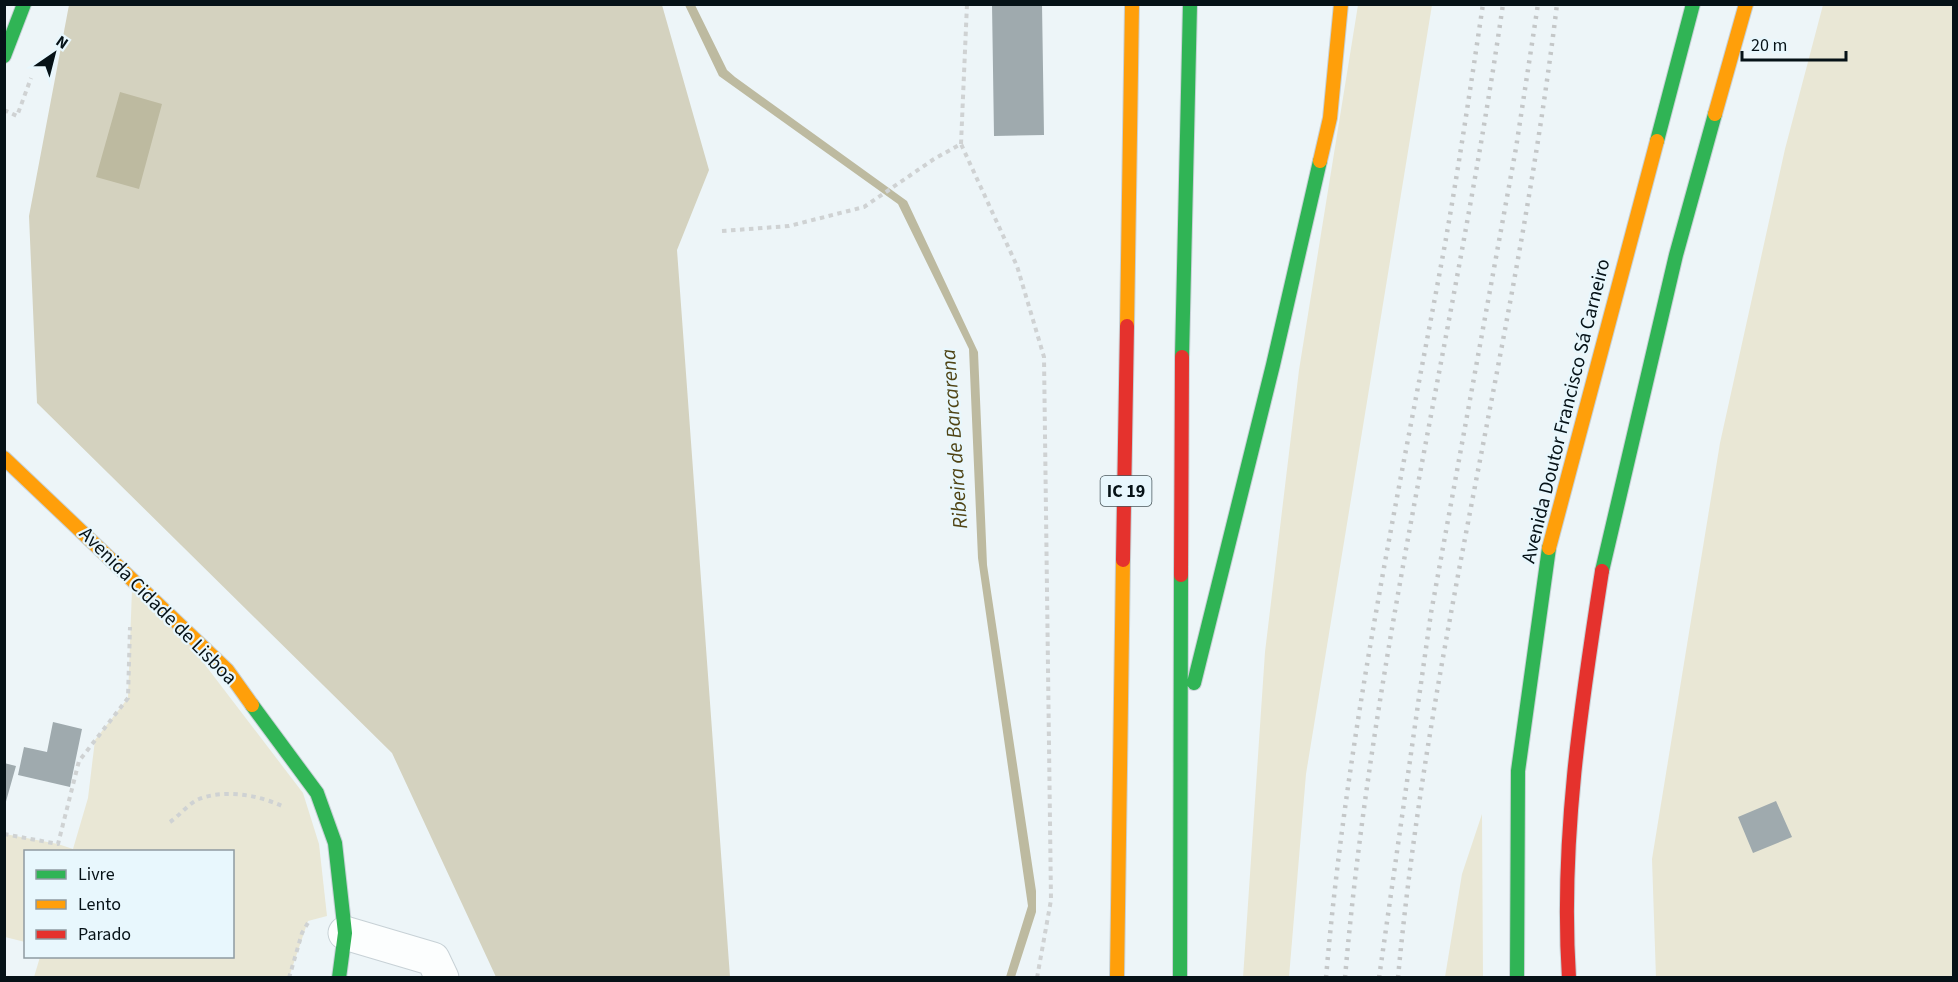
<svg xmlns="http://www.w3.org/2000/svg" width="1958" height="982" font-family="'Source Sans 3',sans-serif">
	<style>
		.green { fill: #e9e7d5 }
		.forest { fill: #d4d2bf }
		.water { fill: #bdbaa0 }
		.building { fill: #9faaae }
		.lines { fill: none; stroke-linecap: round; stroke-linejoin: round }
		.street-casing { stroke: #c7d1d6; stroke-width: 35 }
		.fast-casing { stroke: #c7d1d6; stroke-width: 16 }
		.slow-casing { stroke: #c7d1d6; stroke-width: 16 }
		.jam-casing { stroke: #c7d1d6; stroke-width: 16 }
		.path { stroke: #cfd2d3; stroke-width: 4; stroke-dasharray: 4.5 4.5; stroke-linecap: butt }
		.street { stroke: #fcfefe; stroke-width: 33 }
		.fast { stroke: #30b455; stroke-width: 14 }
		.slow { stroke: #ff9f0a; stroke-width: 14 }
		.jam { stroke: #e5322d; stroke-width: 14 }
		.rail { stroke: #c4c7c8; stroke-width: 4.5; stroke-dasharray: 3 6; stroke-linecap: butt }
		.labels { text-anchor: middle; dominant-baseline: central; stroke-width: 4.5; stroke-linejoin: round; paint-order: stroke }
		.shield { fill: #e8f7fd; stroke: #4a575c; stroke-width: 1.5 }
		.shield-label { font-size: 18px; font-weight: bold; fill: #061217 }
		.street-label { font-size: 20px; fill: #061217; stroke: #e8f7fd }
		.water-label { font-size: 21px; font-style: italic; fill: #504415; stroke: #e8f7fd }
	</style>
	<rect width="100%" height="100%" fill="#edf5f8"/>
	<!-- green -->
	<path class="green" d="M1358,5H1432L1306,774L1289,977L1243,978L1265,652L1299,370Z
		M1823,5H1953V977L1656,978L1652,859L1720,443L1785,149Z
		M132,589L180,632L303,793L319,844L327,916L308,921L289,977H34L40,957L232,956V852H26L25,942L5,937V834L58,844L73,849L88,798L95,740L128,698Z
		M1482,814L1483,977H1445L1462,874Z"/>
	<!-- forest -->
	<path class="forest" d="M69,5H662L709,170L677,250L730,977H496L392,753L37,403L29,216Z"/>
	<!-- water -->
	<path class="water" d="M685,5H695L727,70L735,77L907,201L978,352L987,565L1036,891V912L1015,977H1006L1028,906L978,558L969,349L898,204L719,76Z
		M120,92L162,104L139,189L96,177Z"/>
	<!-- building -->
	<path class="building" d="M992,4H1042L1044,135L994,136Z
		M53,722L82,729L70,787L18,775L24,747L47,752Z
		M4,763L16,766L5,805H4Z
		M1776,801L1792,837L1753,853L1738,817Z"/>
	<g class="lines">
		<defs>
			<path id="street" d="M345,933L433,959L442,978"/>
			<path id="fast" d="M4,56L24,4
				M1657,141L1693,4
				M1182,357L1190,4
				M1602,571L1676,255L1715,114
				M1194,683L1273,365L1320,161
				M252,705L317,793L335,843L345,933L339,978
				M1180,978L1181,575
				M1517,978L1518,771L1549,548"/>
			<path id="slow" d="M1715,114L1746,4
				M1320,161L1330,118L1341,4
				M1127,326L1132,4
				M4,458L227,670L252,705
				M1549,548L1657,141
				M1117,978L1123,560"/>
			<path id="jam" d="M1123,560L1127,326
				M1181,575L1182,357
				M1569,978C1560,841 1581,705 1602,571"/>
		</defs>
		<!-- street casing -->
		<use href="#street" class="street-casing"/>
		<!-- fast casing -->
		<use href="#fast" class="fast-casing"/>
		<!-- slow casing -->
		<use href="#slow" class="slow-casing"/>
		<!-- jam casing -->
		<use href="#jam" class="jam-casing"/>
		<!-- path -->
		<path class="path" d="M4,110L17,116L31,78
			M961,144L967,4
			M722,231L789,226L864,207L934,159L961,144L1017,266L1044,357L1051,900L1037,978
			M170,822C179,816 189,803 199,799C225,789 258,795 282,806
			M4,834L58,844L79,761L128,698L130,627
			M289,978L302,933L309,921"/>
		<!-- street -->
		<use href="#street" class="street"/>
		<!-- fast -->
		<use href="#fast" class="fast"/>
		<!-- slow -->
		<use href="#slow" class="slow"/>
		<!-- jam -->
		<use href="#jam" class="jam"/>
		<!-- rail -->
		<path class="rail" d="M1326,978C1347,730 1400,488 1445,244C1459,165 1471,84 1483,4
			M1345,978C1373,650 1456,330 1503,4
			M1379,978L1431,613L1516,148L1538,4
			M1398,978C1428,650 1518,331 1557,4"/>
	</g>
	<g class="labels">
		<!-- shield labels -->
		<rect class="shield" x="1100.5" y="476" width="51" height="30" rx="4.5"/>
		<g class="shield-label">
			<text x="1126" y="491">IC 19</text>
		</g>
		<!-- street labels -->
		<g class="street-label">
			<text transform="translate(1566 411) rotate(-76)">Avenida Doutor Francisco Sá Carneiro</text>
			<text transform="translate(158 606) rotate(45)">Avenida Cidade de Lisboa</text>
		</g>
		<!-- water labels -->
		<g class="water-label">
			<text transform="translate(954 439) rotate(-94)">Ribeira de Barcarena</text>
		</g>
	</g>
	<!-- border -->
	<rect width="1958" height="982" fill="none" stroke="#061217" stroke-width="12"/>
	<!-- legend -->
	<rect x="24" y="850" width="210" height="108" fill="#e8f7fd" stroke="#8e9ba1" stroke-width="1.5"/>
	<rect x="36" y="870" width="30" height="9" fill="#30b455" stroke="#8e9ba1" stroke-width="1.5"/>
	<text x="78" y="880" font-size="18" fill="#061217">Livre</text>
	<rect x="36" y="900" width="30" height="9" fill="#ff9f0a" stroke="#8e9ba1" stroke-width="1.5"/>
	<text x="78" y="910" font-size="18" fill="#061217">Lento</text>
	<rect x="36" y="930" width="30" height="9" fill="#e5322d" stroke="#8e9ba1" stroke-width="1.5"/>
	<text x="78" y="940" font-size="18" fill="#061217">Parado</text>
	<!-- north arrow -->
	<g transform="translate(54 54) rotate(35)" stroke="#e8f7fd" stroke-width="4.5" paint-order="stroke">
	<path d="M0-4.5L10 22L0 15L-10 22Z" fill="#061217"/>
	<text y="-9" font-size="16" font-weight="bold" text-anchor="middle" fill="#061217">N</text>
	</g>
	<!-- scale -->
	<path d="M1742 51v9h104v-9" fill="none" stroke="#061217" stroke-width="3"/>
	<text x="1751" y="51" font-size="18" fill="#061217" stroke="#e8f7fd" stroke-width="4.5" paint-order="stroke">20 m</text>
</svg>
